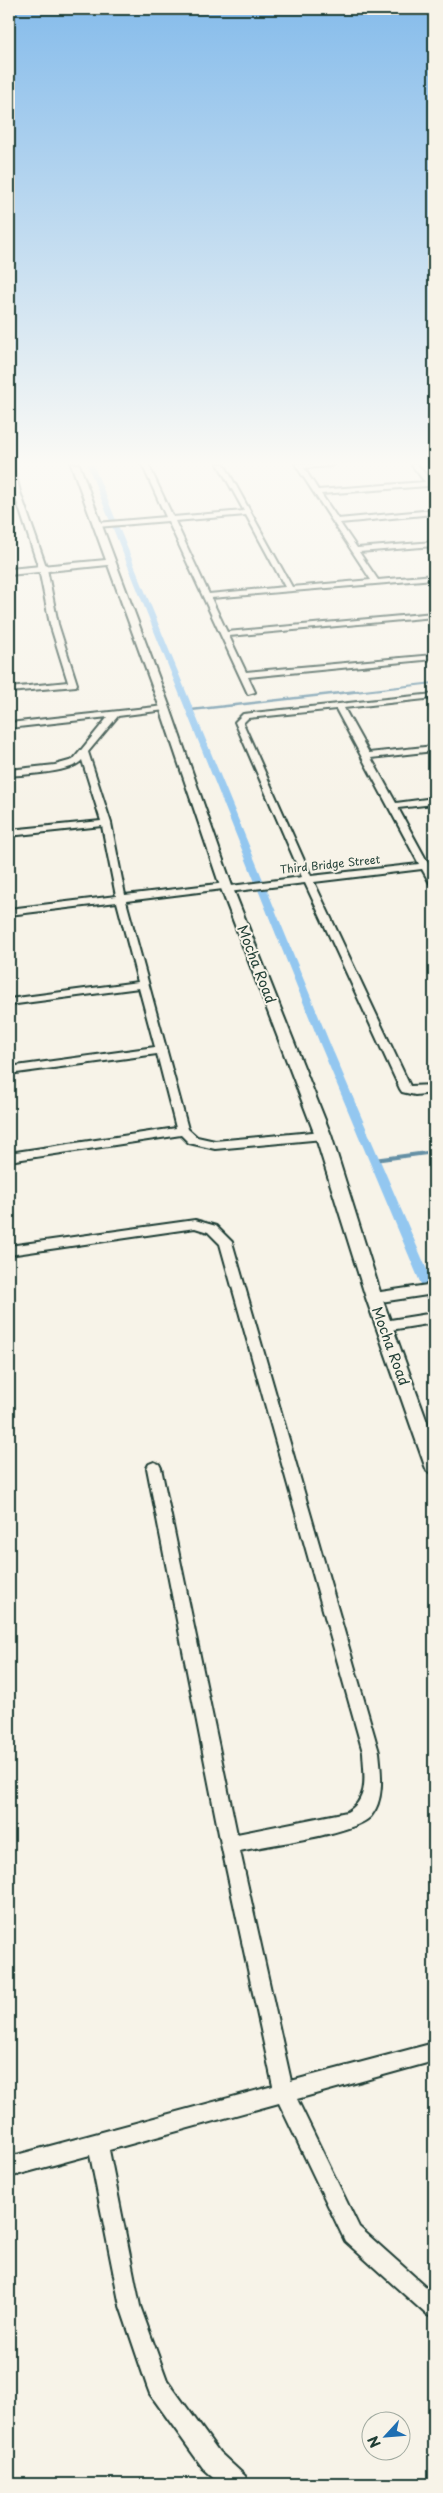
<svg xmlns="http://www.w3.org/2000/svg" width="443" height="2493" font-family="'Playpen Sans',sans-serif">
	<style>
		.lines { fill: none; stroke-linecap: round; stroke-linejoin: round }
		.stream-far2 { stroke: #6590a5; stroke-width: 2 }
		.stream-far1 { stroke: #6590a5; stroke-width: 2.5 }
		.stream { stroke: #6590a5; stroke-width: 4 }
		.canal { fill: #93c7f0; fill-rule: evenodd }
		.minor-casing { stroke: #1f3d34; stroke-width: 4 }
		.tertiary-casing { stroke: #1f3d34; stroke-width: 4 }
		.minor { fill: #f7f3e8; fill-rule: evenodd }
		.tertiary { fill: #f7f3e8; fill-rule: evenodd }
		.labels { text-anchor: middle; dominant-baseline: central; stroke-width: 4; stroke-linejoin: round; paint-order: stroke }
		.far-street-label { font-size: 11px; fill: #1f3d34; stroke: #f7f3e8 }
		.street-label { font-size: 14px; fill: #1f3d34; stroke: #f7f3e8 }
	</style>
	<rect width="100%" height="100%" fill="#f7f3e8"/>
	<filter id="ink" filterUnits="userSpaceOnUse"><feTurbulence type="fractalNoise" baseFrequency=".02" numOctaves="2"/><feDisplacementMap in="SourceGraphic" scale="10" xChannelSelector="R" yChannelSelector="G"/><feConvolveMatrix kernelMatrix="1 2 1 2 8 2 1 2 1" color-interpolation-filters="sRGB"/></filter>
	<g filter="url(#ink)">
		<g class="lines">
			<!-- stream-far2 -->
			<path class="stream-far2" d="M346,693L434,683"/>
			<!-- stream-far1 -->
			<path class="stream-far1" d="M191,710L358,691"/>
			<!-- stream -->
			<path class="stream" d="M374,1160L434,1152"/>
			<!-- canal -->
			<path class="canal" d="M87,464H93L330,1044L434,1286V1306L429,1304L428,1301L320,1044Z"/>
			<defs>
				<path id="minor" d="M9,464H13L20,492L47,569L58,624L77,684L76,686L9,692V688L68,682L50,624L39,569L14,492Z
					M142,464H148L173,517L244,511L218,464H224L292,587L371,580L295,464H334L331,466L304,468L318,490L425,482L411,464H417L434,485V491L428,486L321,494L338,519L434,510V514L340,523L357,548L434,542V546L359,552L378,580L434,575V579L211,598L227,632L434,613V617L229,636L246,672L434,655V659L248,677L255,692L248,694L168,521L97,527L94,525L97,523L166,517ZM246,515L285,587L209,594L175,521Z
					M434,694V698L344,708L369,753L434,746V751L371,758L396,803L434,798V804L398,808L428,863H434V867L431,868L434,875V886L431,885L422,869L314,882L410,1086L434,1085V1093L415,1095L402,1092L400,1089L305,883L228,892L223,889L126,901L188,1129L197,1137L215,1141L323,1131L329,1135L323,1139L215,1149L189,1143L181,1135L9,1161V1153L176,1128L157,1054L9,1074V1067L155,1047L139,988L9,1005V999L138,982L117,902L9,915V909L116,896L102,826L9,836V830L101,821L82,760C71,773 27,774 9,776V770L55,765L73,760L108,717L9,728V723L165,706L169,708L165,710L118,716L88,752L111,823L125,895L226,883L231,886L302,877L235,722L243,714ZM336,709L419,864L311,876L243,723L248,718Z
					M195,1220L216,1226L232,1242L379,1752C381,1772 385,1799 371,1816C356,1834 266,1845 240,1851L291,2081L434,2043V2061L297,2099L359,2227L434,2294V2318L427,2315L345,2241L279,2103L109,2150L140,2306L167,2380L219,2452L245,2476L248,2484H221L203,2468L150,2394L147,2386L120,2306L90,2155L9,2177V2157L273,2086L221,1844L147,1468L149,1464L154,1462L159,1464L161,1468L237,1834L347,1812C370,1799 364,1775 363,1752L220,1244L208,1232L195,1228L9,1255V1246Z
					M434,1284V1294L374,1303L369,1301L368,1298L369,1295L374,1293Z
					M434,1313V1323L384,1331L379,1330L377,1326L379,1322L384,1321Z"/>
				<path id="tertiary" d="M71,464H79L170,708L232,886L331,1135L382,1298L434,1441V1474L427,1471L425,1466L366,1298L315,1135L220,886L160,708L108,565L9,575V569L106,560Z"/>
			</defs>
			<!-- minor casing -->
			<use href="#minor" class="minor-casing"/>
			<!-- tertiary casing -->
			<use href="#tertiary" class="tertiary-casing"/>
			<!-- minor -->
			<use href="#minor" class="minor"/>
			<!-- tertiary -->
			<use href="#tertiary" class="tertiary"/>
		</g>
	</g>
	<!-- sky -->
	<linearGradient id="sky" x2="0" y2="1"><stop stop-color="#86bceb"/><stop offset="0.57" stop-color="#fbfaf5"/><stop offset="1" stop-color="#fbfaf5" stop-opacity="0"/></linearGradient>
	<rect width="443" height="813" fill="url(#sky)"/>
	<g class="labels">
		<!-- far-street labels -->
		<g class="far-street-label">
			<text transform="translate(330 864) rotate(-6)">Third Bridge Street</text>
		</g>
		<!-- street labels -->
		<g class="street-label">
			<text transform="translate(257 964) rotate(69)">Mocha Road</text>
			<text transform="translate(391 1346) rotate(70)">Mocha Road</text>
		</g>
	</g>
	<!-- margin -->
	<rect width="443" height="2493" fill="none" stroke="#f7f3e8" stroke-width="30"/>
	<rect x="15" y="15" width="413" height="2463" fill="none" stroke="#1f3d34" stroke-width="2" filter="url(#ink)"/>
	<!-- north arrow -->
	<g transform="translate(386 2436) rotate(244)"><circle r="24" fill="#f7f3e8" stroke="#a1aaa0"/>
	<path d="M0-4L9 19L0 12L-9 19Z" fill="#1f6fb2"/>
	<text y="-8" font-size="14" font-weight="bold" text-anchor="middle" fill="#1f3d34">N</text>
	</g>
</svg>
